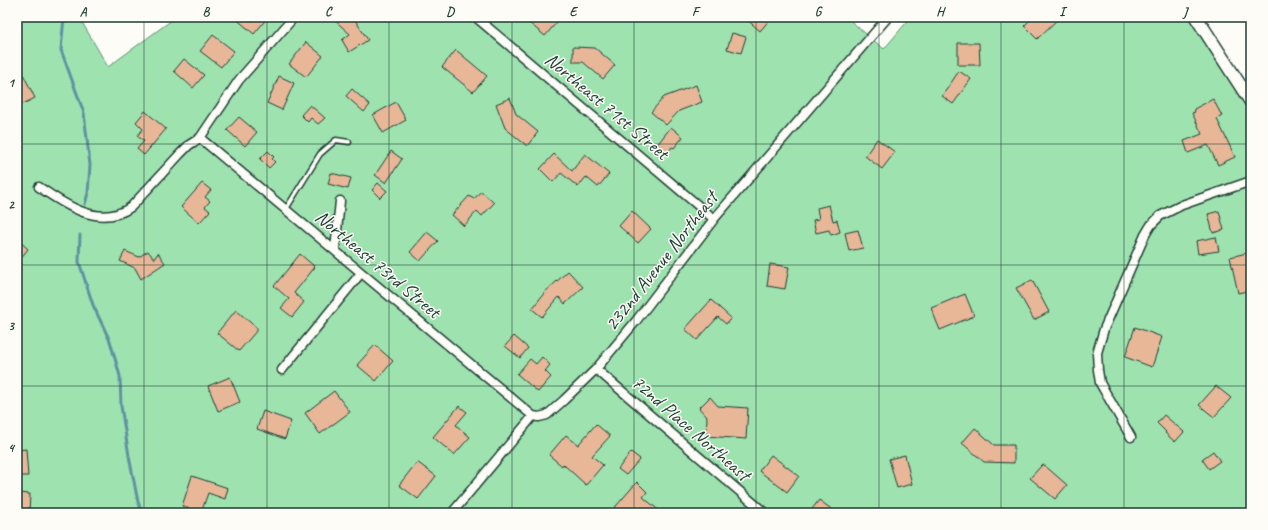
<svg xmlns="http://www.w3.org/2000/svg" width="1268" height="530" font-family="Caveat,sans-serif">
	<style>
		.green { fill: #9ee3af; stroke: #5e9072 }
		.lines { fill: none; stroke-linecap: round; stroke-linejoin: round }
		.stream { stroke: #5f92a2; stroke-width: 3 }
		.building { fill: #e7b798; stroke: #1f3d34 }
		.lane-casing { stroke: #1f3d34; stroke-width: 7 }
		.street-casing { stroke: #1f3d34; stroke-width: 11 }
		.secondary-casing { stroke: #1f3d34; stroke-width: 15 }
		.lane { stroke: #fdfcf7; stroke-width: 4 }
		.street { stroke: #fdfcf7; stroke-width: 8 }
		.secondary { stroke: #fdfcf7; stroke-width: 12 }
		.grid { fill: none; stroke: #1f3d34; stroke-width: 1; stroke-opacity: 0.55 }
		.labels { text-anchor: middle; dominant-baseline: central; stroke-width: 3; stroke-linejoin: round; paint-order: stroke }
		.street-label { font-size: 20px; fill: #1f3d34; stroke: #fdfcf7 }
		.neatline { fill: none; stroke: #1f3d34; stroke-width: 1.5 }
		.grid-label { font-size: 13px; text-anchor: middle; font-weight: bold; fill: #1f3d34 }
	</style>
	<rect width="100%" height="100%" fill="#fdfcf7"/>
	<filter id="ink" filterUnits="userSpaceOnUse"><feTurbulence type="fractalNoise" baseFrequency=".025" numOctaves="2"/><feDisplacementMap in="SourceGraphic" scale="8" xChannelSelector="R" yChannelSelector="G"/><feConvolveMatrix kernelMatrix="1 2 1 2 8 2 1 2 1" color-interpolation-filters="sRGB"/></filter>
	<g filter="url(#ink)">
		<!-- green -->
		<path class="green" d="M17,17H79L108,67L176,17H846L884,49L911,17H965L994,20L998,17H1196L1251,102V513H17Z"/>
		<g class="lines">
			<!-- stream -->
			<path class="stream" d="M64,17L61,50L84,113L90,165L88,193L85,204
				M80,235L79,262L93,305L110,341L120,376L121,406L129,456L138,502L142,513"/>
		</g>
		<!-- building -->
		<path class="building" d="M234,17H268L254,34Z
			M331,17H353L368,40L349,52L342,40L350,34Z
			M522,17H550L557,22L545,36Z
			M744,17H772L760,31Z
			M1033,17H1060L1037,39L1024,26Z
			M732,33L746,37L741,53L727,49Z
			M213,35L234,51L221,67L200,51Z
			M306,42L323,56L306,77L289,64Z
			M958,43H979L980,65H958Z
			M573,47L595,48L615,65L603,79L583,62H573Z
			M456,50L487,76L473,92L442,67Z
			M184,59L204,75L193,88L174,71Z
			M17,62L35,98L17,107Z
			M959,71L971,79L953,104L942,96Z
			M279,76L294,83L282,110L267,103Z
			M696,85L702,102L679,111L666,125L651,112L664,97Z
			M352,89L370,105L364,112L346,96Z
			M510,98L516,114L538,132L527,146L505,128L496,104Z
			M1213,99L1222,116L1217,119L1235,157L1218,165L1208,145L1188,153L1184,141L1202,134L1192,113L1195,112L1194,109Z
			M396,102L406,120L383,133L373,115Z
			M310,105L325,118L318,124L311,118L308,122L301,115Z
			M145,111L166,129L144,155L137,149L144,141L137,136L143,129L136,122Z
			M239,117L257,132L245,146L227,130Z
			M671,127L683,137L674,148L672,147L666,154L656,146Z
			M877,139L895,152L882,169L865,156Z
			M268,151L274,157L272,159L275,162L269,168L260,159Z
			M391,151L402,159L386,183L375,175Z
			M554,154L572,171L585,154L609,174L598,187L586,177L578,187L561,173L553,182L540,169Z
			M331,173L351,178L348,189L328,184Z
			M202,183L211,190L205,197L210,201L205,207L210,211L199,223L181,207Z
			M378,183L387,191L380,198L372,190Z
			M481,191L494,203L482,216L477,211L464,226L452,215L469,196L474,199Z
			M829,205L833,221L837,220L840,232L831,235L829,230L816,233L813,220L819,219L817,208Z
			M632,211L651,229L638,243L619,226Z
			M1219,211L1224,230L1213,233L1208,214Z
			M858,230L863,248L849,251L845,233Z
			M427,232L438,241L420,261L410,252Z
			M1216,237L1219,251L1198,254L1196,241Z
			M17,239L28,249L17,263Z
			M125,251L139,257L148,251L154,259L158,253L165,263L141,279L135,268L120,261Z
			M1251,252V290L1238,293L1230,257Z
			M300,254L315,267L294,293L304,302L292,317L281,308L289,299L274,286Z
			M770,264L789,267L785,289L767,286Z
			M568,271L583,287L565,304L559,297L542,317L532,309L545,292Z
			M1032,280L1049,312L1034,320L1016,288Z
			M965,294L974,316L940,330L931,308Z
			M711,300L731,318L726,324L718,317L697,340L685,329Z
			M236,310L258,329L239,351L217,333Z
			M1135,327L1162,337L1152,367L1125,357Z
			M514,336L528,348L520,358L505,346Z
			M375,345L393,361L376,381L357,365Z
			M542,357L550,365L545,371L551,377L538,392L517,374L530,359L536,364Z
			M230,377L240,402L218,411L208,386Z
			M1216,386L1231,398L1214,417L1199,405Z
			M334,391L350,412L320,434L305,413Z
			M710,397L718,406L748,408L746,439L706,436L707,417L699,408Z
			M459,406L467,412L456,425L470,437L454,455L433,437Z
			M263,411L291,421L285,439L257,429Z
			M1164,415L1184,432L1175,442L1165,433L1166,432L1157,423Z
			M596,424L610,436L592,456L603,465L586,485L563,464L562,466L549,455L566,435L578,445Z
			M975,428L994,445H1014V463L984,462L962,443Z
			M26,449L28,476H17V450Z
			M1213,451L1220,461L1209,469L1202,459Z
			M631,452L640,459L626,475L618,469Z
			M771,455L799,476L787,492L759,471Z
			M905,455L912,484L897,488L889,459Z
			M417,462L436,476L418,499L399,485Z
			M1043,464L1067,485L1055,499L1030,478Z
			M192,476L228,488L225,499L208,493L201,513L182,506Z
			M637,482L647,492L643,497L662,513H610Z
			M17,493L30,494L29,513H17Z
			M819,500L837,513H809Z"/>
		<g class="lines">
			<defs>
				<path id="lane" d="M286,209L320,154L336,140L349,142"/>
				<path id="street" d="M478,19L714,219
					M200,138L533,416
					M39,187C65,205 100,229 131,207L180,154L189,145L200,138L239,80L294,17
					M335,250L340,201
					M596,369L765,513
					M282,370L361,273
					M1131,437L1100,383L1098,370L1097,353L1104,329L1145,235L1151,225L1160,216L1182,205L1251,181
					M452,513L533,416L539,417L547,415L564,400L596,369L636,321L714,219L888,17"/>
				<path id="secondary" d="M1196,17L1251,102"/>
			</defs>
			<!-- lane casing -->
			<use href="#lane" class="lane-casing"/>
			<!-- street casing -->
			<use href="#street" class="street-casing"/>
			<!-- secondary casing -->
			<use href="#secondary" class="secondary-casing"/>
			<!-- lane -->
			<use href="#lane" class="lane"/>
			<!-- street -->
			<use href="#street" class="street"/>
			<!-- secondary -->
			<use href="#secondary" class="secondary"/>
		</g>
	</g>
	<!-- grid -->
	<path class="grid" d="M144,17V513M267,17V513M389,17V513M512,17V513M634,17V513M756,17V513M879,17V513M1001,17V513M1124,17V513M17,144H1251M17,265H1251M17,386H1251"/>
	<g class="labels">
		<!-- street labels -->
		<g class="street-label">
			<text transform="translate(607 106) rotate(40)">Northeast 71st Street</text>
			<text transform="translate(661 261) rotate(-52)">232nd Avenue Northeast</text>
			<text transform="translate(378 264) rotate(40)">Northeast 73rd Street</text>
			<text transform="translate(691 428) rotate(41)">72nd Place Northeast</text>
		</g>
	</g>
	<!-- margin -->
	<rect width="1268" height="530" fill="none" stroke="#fdfcf7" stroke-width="44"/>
	<rect x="22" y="22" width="1224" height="486" class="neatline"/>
	<g class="grid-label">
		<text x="83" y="16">A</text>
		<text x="206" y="16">B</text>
		<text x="328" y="16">C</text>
		<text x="450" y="16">D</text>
		<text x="573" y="16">E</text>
		<text x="695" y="16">F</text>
		<text x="818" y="16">G</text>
		<text x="940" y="16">H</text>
		<text x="1062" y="16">I</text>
		<text x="1185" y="16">J</text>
		<text x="11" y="87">1</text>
		<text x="11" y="209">2</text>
		<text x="11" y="330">3</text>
		<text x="11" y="452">4</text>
	</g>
</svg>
